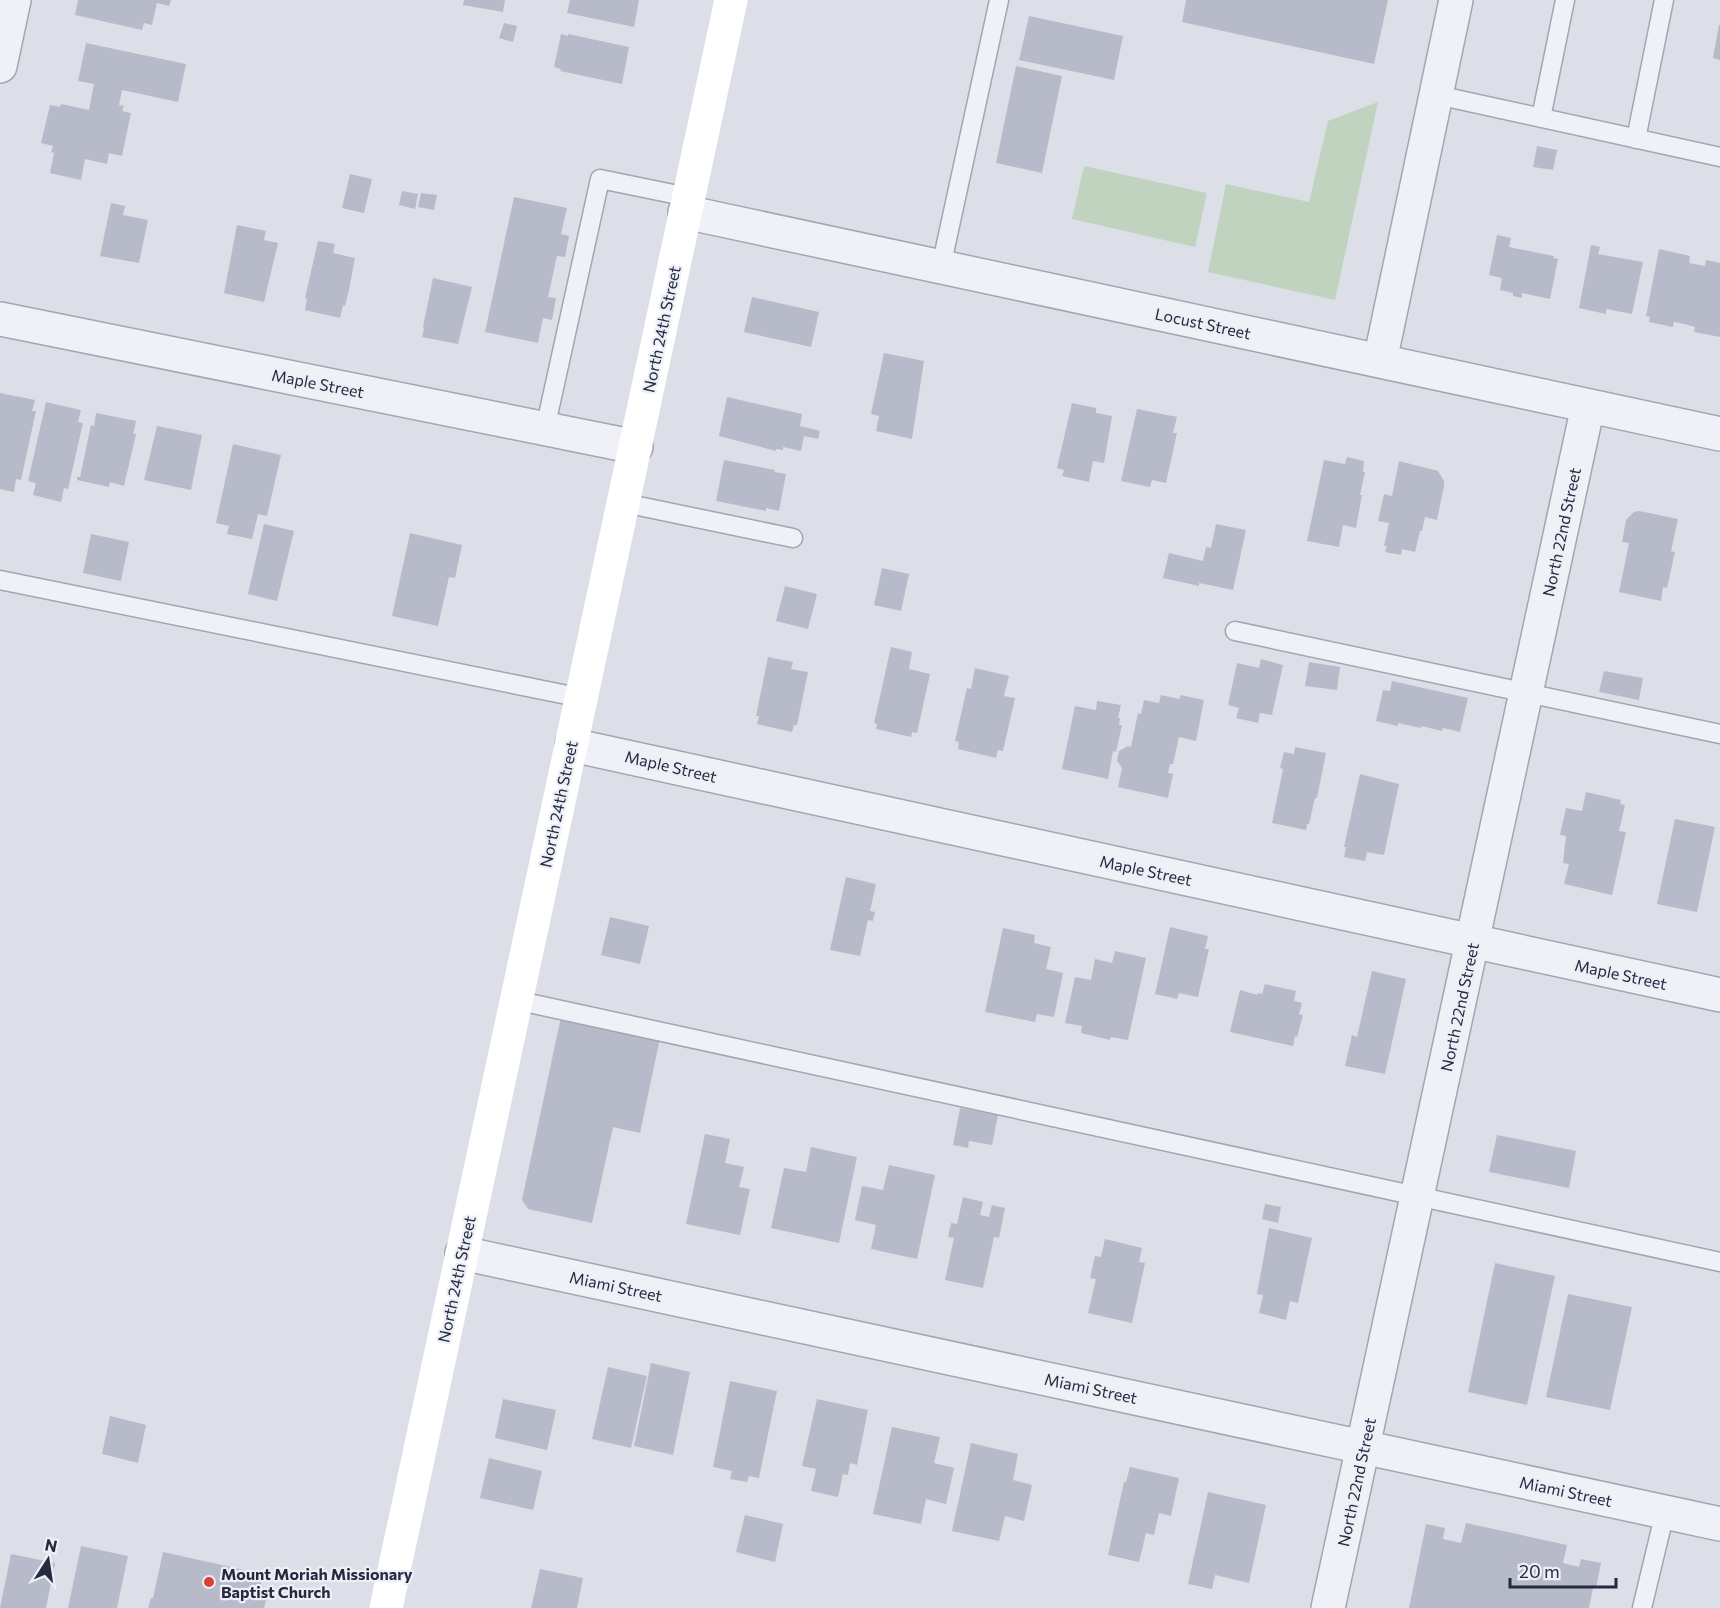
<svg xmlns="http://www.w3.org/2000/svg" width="1720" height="1608" font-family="Commissioner,sans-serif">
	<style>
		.green { fill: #bfd3be }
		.building { fill: #b7bac9 }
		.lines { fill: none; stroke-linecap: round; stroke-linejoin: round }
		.lane-casing { stroke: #a2a5b2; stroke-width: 21 }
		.street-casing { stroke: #a2a5b2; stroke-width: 36 }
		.lane { stroke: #f0f1f6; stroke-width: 18 }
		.street { stroke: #f0f1f6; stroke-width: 33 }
		.secondary { stroke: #fff; stroke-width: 33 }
		.poi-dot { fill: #d93f37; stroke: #edeff6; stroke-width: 2 }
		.labels { text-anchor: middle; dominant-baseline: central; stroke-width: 4.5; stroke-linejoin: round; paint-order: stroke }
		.street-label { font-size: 16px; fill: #252a40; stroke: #edeff6 }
		.poi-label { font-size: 16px; font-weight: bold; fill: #252a40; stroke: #edeff6; text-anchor: start }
	</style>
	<rect width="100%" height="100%" fill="#dddfe8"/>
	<!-- green -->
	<path class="green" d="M1378,102L1335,300L1208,272L1226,184L1309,202L1328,121Z
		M1084,166L1207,193L1195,247L1072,219Z"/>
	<!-- building -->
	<path class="building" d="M78,0H171L169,6L157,3L152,25L144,23L142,30L75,15Z
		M464,0H505L503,12L463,5Z
		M570,0H639L634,27L567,13Z
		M1186,0H1388L1374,64L1182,22Z
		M1029,16L1123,36L1114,80L1019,60Z
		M504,23L517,26L513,42L499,38Z
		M1719,25H1720V60L1713,58Z
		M561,34L568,36V34L629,47L622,84L560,71L561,69L554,67Z
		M86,43L186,64L178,102L122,90L119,105L124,106L122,111L131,113L122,156L109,153L107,164L85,159L81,180L50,173L54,153L51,152L53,146L41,143L50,105L60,107L61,104L89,110L94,84L78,81Z
		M1016,66L1062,76L1042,173L996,163Z
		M1537,146L1557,150L1553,170L1533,167Z
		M350,174L372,179L364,213L342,208Z
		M402,191L418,194L415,209L399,205Z
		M421,193L437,195L434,210L418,207Z
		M514,197L567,208L561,234L569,236L565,257L557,256L548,297L556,298L552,320L543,318L538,343L485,332Z
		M111,203L125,206L123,215L148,220L139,263L100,256Z
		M237,225L266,231L264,240L278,243L264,302L224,293Z
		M1497,235L1511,238L1509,247L1554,256L1553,258L1558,259L1550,299L1522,293V298L1513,296V293L1500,290L1502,278L1489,275Z
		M318,241L335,244L333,253L355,258L349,290L345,306L343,305L340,318L305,310L307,299L305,298Z
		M1591,245L1600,247L1598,254L1643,262L1632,314L1606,309V314L1579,308Z
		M1659,249L1690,256L1689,263L1705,266L1706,260L1720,263V337L1694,332L1695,327L1684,324L1674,322L1673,327L1649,322L1650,317L1646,316Z
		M433,278L472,287L458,344L422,337L424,328L423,327Z
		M752,297L819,312L811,347L744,332Z
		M884,353L924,361L912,439L876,431L879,416L871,414Z
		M0,393L35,400L32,411H36L21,480L16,479L14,492L0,489Z
		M727,397L802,414L800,426L820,431L818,439L804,436L801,451L783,447V450L776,449V451L719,436Z
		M46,402L81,410L78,422L83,423L68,489L64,488L61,502L33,495L36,483L28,481Z
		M1072,403L1096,408V413L1112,416L1104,463L1093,461L1089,482L1062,476L1064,470L1057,468Z
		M1137,409L1177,417L1173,433H1177L1166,483L1152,480L1150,487L1121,481Z
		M96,413L136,421L133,434H136L124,486L110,482L109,487L77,480V477H80L91,425L94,426Z
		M157,426L202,435L191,490L144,480Z
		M233,444L281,455L267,516L258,514L252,539L227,534L229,526L216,523Z
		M1347,457L1364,461L1363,472H1365L1360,495H1362L1356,528L1343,525L1339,547L1307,541L1324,460L1345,464Z
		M724,460L775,470L774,472L786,474L779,511L766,508V511L716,501Z
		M1399,461L1438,471L1444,481V486L1437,520L1425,517L1422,531H1420L1415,552L1402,549L1401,555L1385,552L1387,546H1384L1389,523L1378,521L1384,494L1392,496Z
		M1639,511L1678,519L1671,551L1675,552L1667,588L1663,587L1661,601L1619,592L1629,543L1622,542L1626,520L1634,512Z
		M264,524L294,531L277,601L248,594Z
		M1216,524L1246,530L1233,590L1199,583V586L1163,578L1169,553L1203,561L1206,547L1211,548Z
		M410,533L462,545L455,578L449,577L438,626L392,616Z
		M91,534L129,542L121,581L83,573Z
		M882,568L909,574L901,611L874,605Z
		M785,586L817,594L808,629L776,621Z
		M891,647L912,652L909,669L930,674L917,733L912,732L911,737L876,729L877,724L874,723Z
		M768,657L793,662L791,669L808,672L797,725H794L792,732L757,724L759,716H756Z
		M1261,659L1283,665L1272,715L1260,713L1258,723L1236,718L1239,708L1228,705L1237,663L1259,668Z
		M1309,662L1340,667L1337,690L1305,686Z
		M975,668L1009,676L1004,696L1015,698L1003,751L998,750L996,758L958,749L959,742L955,741L967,688L971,689Z
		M1604,671L1643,678L1639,700L1599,692Z
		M1392,681L1468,698L1460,732L1443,728L1442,731L1421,726V728L1398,723V726L1376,721L1383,690L1390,691Z
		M1161,695L1180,699V695L1204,700L1196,741L1179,737L1173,764H1170L1168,773L1173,774L1168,798L1118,787L1122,768L1117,761L1119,751L1128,746L1131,747L1138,713L1141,714L1144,700L1159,703Z
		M1097,701L1121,705L1118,718H1120L1119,725H1122L1116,752L1113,751L1108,779L1062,769L1075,706L1096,710Z
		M1295,747L1326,753L1317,798H1315L1309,824H1307L1306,830L1272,823L1283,769L1280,768L1284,752L1294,754Z
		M1360,774L1399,784L1384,855L1367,852L1365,861L1344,857L1346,847H1344Z
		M1586,792L1621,800L1620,804L1625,805L1619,831L1626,832L1612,895L1564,884L1569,864L1563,863L1566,836L1560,835L1566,808L1582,811Z
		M1675,819L1715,827L1697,912L1657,904Z
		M846,877L876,884L870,911L875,912L873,921L868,920L860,956L830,950Z
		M610,917L649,926L640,964L601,955Z
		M1170,927L1208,936L1205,949H1209L1198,997L1179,993L1177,999L1155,994Z
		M1003,928L1035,935L1034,943L1051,947L1046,969L1063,973L1054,1017L1037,1014L1035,1022L985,1012Z
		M1115,951L1146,958L1128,1040L1111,1037L1110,1040L1081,1033L1082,1026L1065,1023L1075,977L1091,980L1095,959L1112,963Z
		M1372,971L1406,979L1385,1074L1345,1066L1352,1035L1357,1037Z
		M1265,984L1296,991L1294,1001L1302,1003L1299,1014L1303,1015L1297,1037L1295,1036L1293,1046L1230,1032L1240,990L1257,995L1258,993L1262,994Z
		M561,1017L660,1038L640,1133L613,1127L592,1223L528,1209L522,1200Z
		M960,1108L998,1115L992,1145L969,1141L968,1148L953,1145Z
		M705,1134L730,1139L725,1163L744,1167L739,1187L750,1189L740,1235L686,1224Z
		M1497,1135L1576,1151L1569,1188L1489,1172Z
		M811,1147L857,1157L839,1243L771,1228L784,1168L806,1172Z
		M889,1165L935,1175L917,1259L871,1249L876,1225L855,1220L862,1186L883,1190Z
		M963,1197L983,1202L980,1215L989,1217L992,1205L1005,1208L999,1238L994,1237L983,1288L945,1280L954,1238L948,1237L951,1223L957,1224Z
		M1265,1204L1281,1207L1278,1223L1262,1219Z
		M1269,1228L1312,1238L1298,1303L1290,1301L1286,1320L1259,1313L1263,1295L1257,1294Z
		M1105,1239L1142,1248L1139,1262L1145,1263L1132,1323L1088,1313L1096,1279L1090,1278L1095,1256L1101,1257Z
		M1495,1263L1555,1276L1527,1405L1468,1392Z
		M1568,1294L1632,1307L1610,1410L1546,1397Z
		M651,1363L690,1372L673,1455L634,1446Z
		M608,1367L647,1376L631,1448L592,1439Z
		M730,1381L777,1391L759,1478L749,1476L747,1482L730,1479L732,1471L713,1467Z
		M503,1399L556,1410L547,1450L495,1438Z
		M817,1399L868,1410L857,1465L850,1463L848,1475L843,1474L838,1497L811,1491L816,1469L802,1466Z
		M110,1416L146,1425L138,1463L102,1454Z
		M892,1427L940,1437L934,1463L954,1468L946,1504L926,1499L921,1524L873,1514Z
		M971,1443L1018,1454L1013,1480L1032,1485L1024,1521L1005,1516L999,1541L952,1531Z
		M489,1458L542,1471L533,1510L480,1498Z
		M1130,1467L1179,1478L1171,1516L1159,1513L1154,1535L1146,1533L1139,1562L1108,1555L1124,1482H1126Z
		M1208,1492L1266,1505L1249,1583L1215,1575L1212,1589L1188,1584Z
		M745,1515L783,1524L775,1562L736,1552Z
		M1466,1523L1567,1545L1563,1563L1579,1567L1581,1559L1601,1563L1596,1588H1593L1589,1608H1409L1426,1524L1445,1528L1443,1539L1461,1543Z
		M81,1546L128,1556L117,1608H68Z
		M163,1552L263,1574L260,1590L268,1592L264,1608H148L151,1598H153Z
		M11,1554L55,1563L46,1608H0Z
		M540,1569L583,1578L577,1608H531Z"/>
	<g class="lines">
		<defs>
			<path id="lane" d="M1437,95L1720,157
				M1541,118L1565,0
				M1636,139L1664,0
				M941,267L999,0
				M545,429L600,179L688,197
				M624,503L793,538
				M0,580L582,698
				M1235,631L1720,734
				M515,1000L1720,1262
				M1642,1608L1665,1512"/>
			<path id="street" d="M0,66L14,0
				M685,212L1720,434
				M0,319L636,447
				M1380,361L1456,0
				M572,745L1720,995
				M462,1253L1720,1524
				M1328,1608L1588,406"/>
		</defs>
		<!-- lane casing -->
		<use href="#lane" class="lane-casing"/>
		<!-- street casing -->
		<use href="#street" class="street-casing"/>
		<!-- lane -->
		<use href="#lane" class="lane"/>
		<!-- street -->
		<use href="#street" class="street"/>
		<!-- secondary -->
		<path class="secondary" d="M386,1608L731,0"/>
	</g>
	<!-- markers -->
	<circle class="poi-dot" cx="209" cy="1582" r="6"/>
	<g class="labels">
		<!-- street labels -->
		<g class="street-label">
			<text transform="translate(1203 323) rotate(12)">Locust Street</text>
			<text transform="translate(661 329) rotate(-78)">North 24th Street</text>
			<text transform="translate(318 383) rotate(11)">Maple Street</text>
			<text transform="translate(1561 532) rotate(-78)">North 22nd Street</text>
			<text transform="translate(671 766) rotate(13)">Maple Street</text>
			<text transform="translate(558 804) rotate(-78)">North 24th Street</text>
			<text transform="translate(1146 870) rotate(12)">Maple Street</text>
			<text transform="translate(1621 974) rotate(12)">Maple Street</text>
			<text transform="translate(1459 1007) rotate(-78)">North 22nd Street</text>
			<text transform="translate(456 1279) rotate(-78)">North 24th Street</text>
			<text transform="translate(616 1286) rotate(12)">Miami Street</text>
			<text transform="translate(1091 1388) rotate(12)">Miami Street</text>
			<text transform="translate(1356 1482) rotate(-78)">North 22nd Street</text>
			<text transform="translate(1566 1491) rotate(12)">Miami Street</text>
		</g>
		<!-- poi labels -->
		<g class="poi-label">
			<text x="221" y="1573">Mount Moriah Missionary<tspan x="221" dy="18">Baptist Church</tspan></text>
		</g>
	</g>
	<!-- north arrow -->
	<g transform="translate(48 1560) rotate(12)" stroke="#edeff6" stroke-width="4.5" paint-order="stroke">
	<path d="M0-4.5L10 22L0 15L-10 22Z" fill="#252a40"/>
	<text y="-9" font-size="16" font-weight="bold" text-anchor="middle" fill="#252a40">N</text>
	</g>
	<!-- scale -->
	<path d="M1510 1578v9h106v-9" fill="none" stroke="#252a40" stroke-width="3"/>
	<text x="1519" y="1578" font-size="18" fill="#252a40" stroke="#edeff6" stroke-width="4.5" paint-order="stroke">20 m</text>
</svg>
